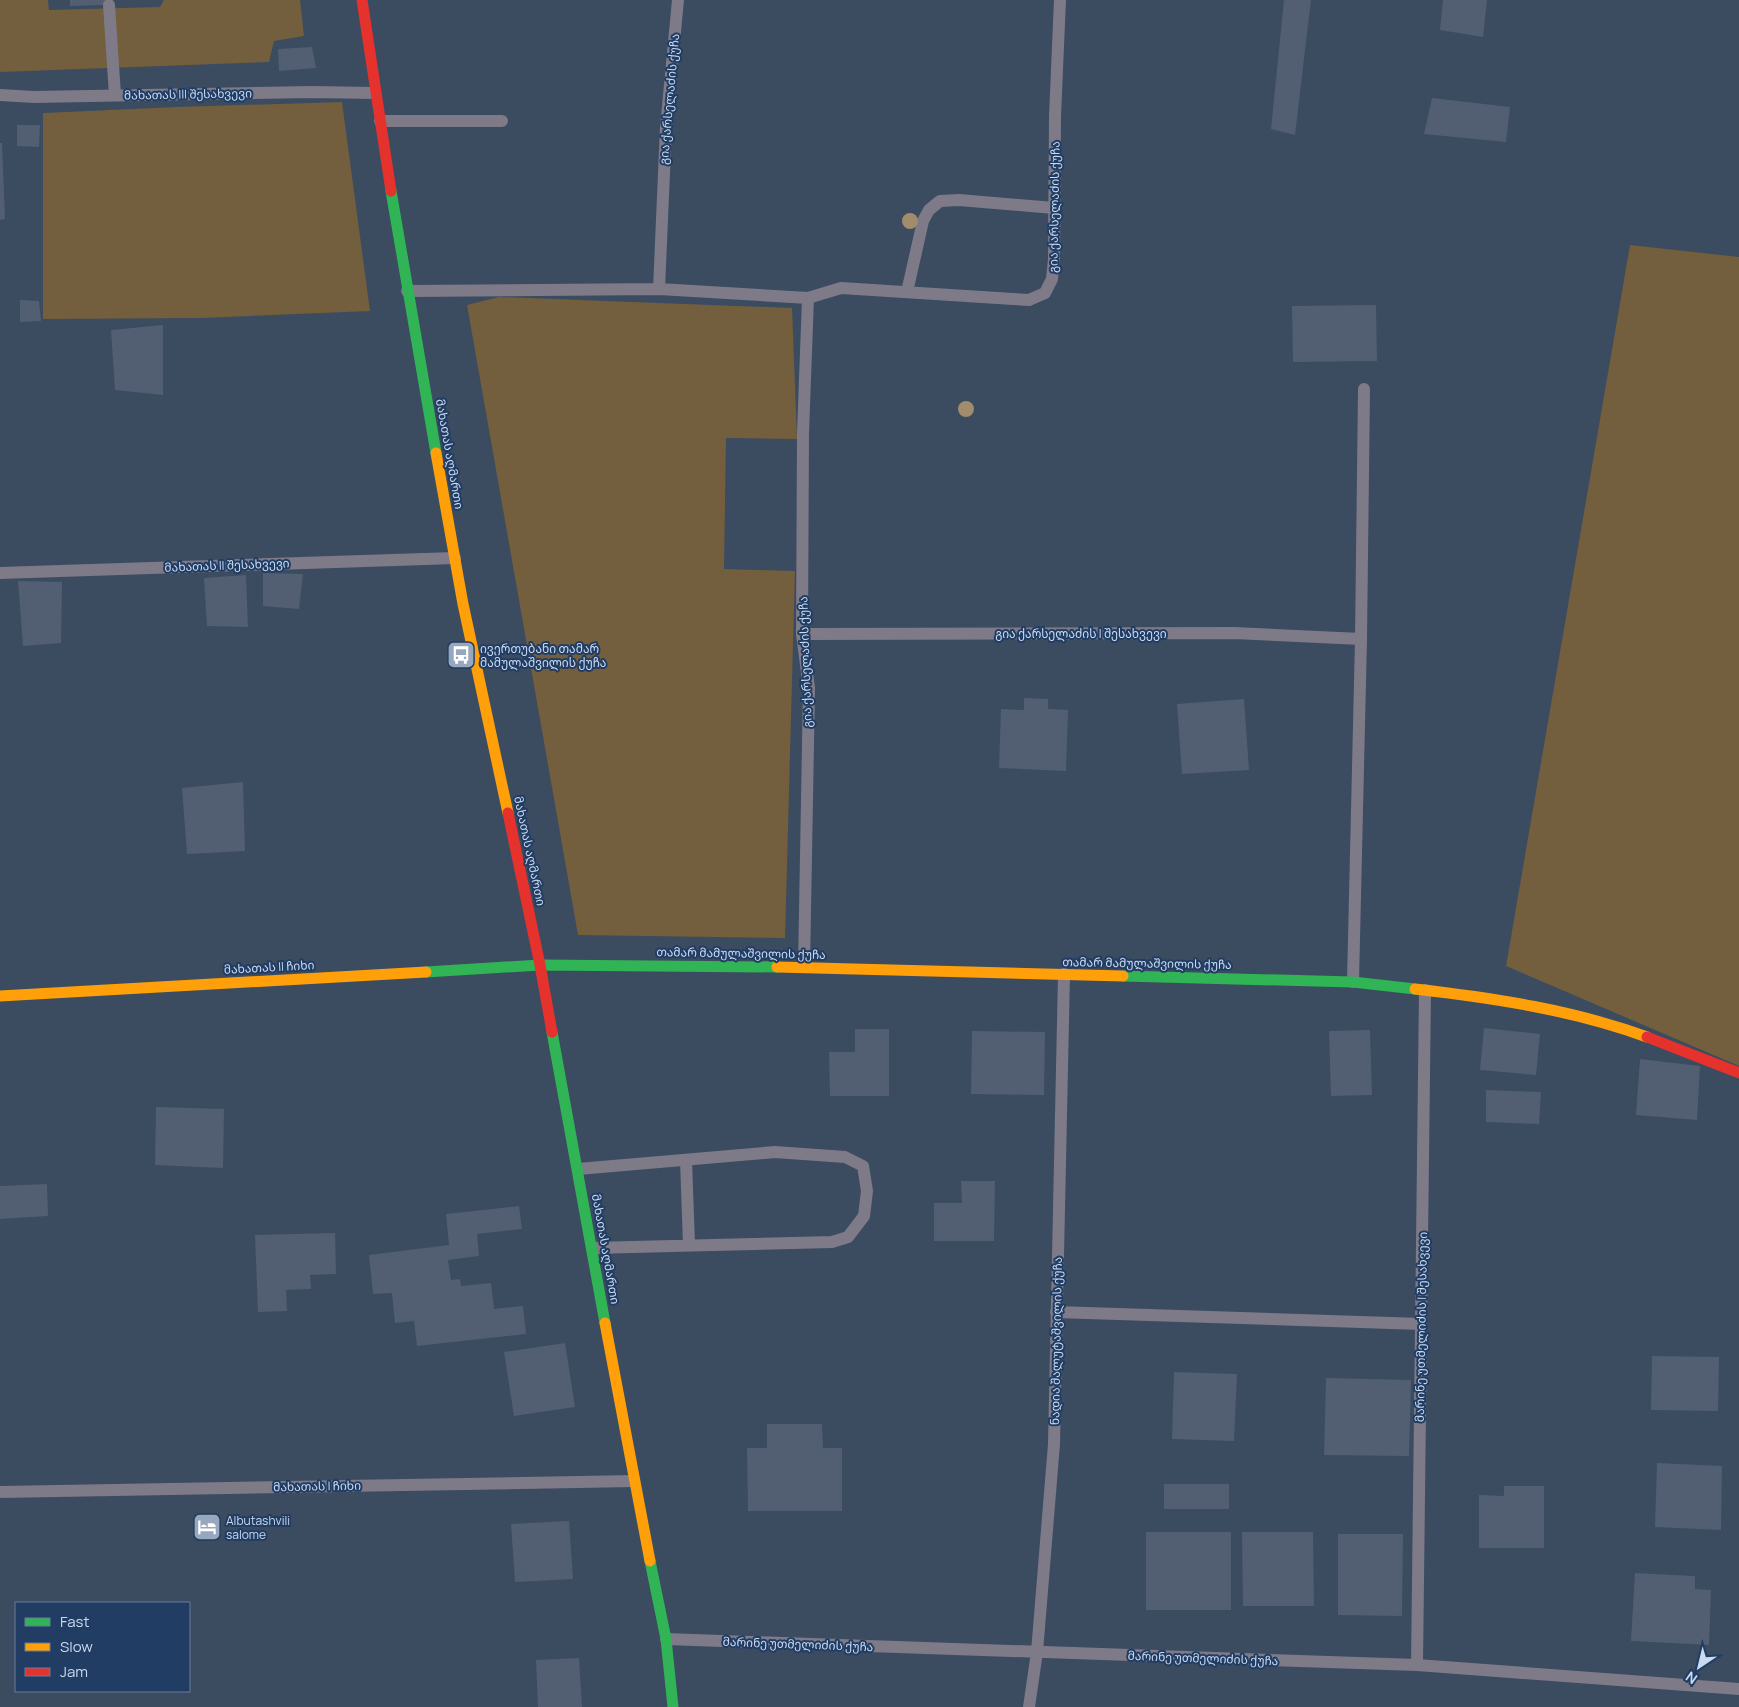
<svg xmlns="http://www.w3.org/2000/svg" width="1739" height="1707" font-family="Manrope,'Noto Sans Georgian',sans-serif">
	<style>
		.green { fill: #735e3d }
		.building { fill: #525f72 }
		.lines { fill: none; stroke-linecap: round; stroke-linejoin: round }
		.lane { stroke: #7e7a88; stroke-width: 12 }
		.street { stroke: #7e7a88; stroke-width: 12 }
		.fast { stroke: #30b455; stroke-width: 11 }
		.slow { stroke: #ff9f0a; stroke-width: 11 }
		.jam { stroke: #e5322d; stroke-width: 11 }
		.tree { fill: #a18c6b }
		.labels { text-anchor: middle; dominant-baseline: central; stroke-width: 4; stroke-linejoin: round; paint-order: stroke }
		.street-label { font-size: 12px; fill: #c9daf1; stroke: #223d63 }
		.poi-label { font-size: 12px; fill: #c9daf1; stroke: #223d63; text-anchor: start }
	</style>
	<rect width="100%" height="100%" fill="#3b4b60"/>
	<!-- green -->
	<path class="green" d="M0,0H48L49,10L160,7L164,0H300L304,36L274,41L269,62L0,72Z
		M342,102L370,311L202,318L43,319V113L177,107Z
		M1630,245L1739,257V1066L1506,966Z
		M499,297L792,308L797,439L726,438L724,569L795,571L785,938L578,935L467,305Z"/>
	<!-- building -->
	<path class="building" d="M70,0H105V5L70,6Z
		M1284,0H1311L1295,135L1271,129Z
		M1443,0H1487L1483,37L1440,30Z
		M312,47L316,68L279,71L278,49Z
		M1432,98L1510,107L1506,142L1424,134Z
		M17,125H40L39,147L17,146Z
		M0,143H2L5,219L0,220Z
		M20,300L39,301L41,321L20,322Z
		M1376,305L1377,361L1293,362L1292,306Z
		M163,325V395L115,390L111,330Z
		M263,573L303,574L299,609L263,606Z
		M246,575L248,627L207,626L204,578Z
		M18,581L62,582L61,643L23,646Z
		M1024,698L1048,699V709L1068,710L1066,771L999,768L1001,709L1024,710Z
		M1244,699L1249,770L1182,774L1177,704Z
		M243,782L245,851L187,854L182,788Z
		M1484,1028L1540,1034L1536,1075L1480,1070Z
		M855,1029H889V1096H830L829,1052H855Z
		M1370,1030L1372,1095L1331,1096L1329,1031Z
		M972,1031L1045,1032L1044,1095L971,1094Z
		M1640,1059L1700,1066L1697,1120L1636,1115Z
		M1486,1090L1541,1092L1539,1124L1486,1122Z
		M156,1107L224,1109L223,1168L155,1165Z
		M961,1181H995L994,1241H934V1203H962Z
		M47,1184L48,1216L0,1219V1186Z
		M519,1206L522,1229L477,1234L479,1256L448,1260L451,1280L460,1279L461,1286L491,1283L494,1309L523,1306L526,1334L417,1346L414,1321L395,1323L392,1293L373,1294L369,1255L449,1245L446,1214Z
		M335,1233L336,1274L310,1275L311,1289L286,1290L287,1311L258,1312L255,1235Z
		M565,1343L575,1407L514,1416L504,1352Z
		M1652,1356L1719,1357L1718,1411L1651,1410Z
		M1174,1372L1237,1374L1234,1441L1172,1439Z
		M1326,1378L1411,1380L1409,1456L1324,1455Z
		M767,1424H822L823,1448H842V1511H748L747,1448H767Z
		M1657,1463L1722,1466L1721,1530L1655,1527Z
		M1164,1484H1229V1509H1164Z
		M1504,1486H1544V1548H1479V1495L1504,1496Z
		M569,1521L573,1579L515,1582L511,1524Z
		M1146,1532H1231V1610H1146Z
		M1242,1532H1313L1314,1606H1243Z
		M1338,1534H1403L1402,1616L1338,1615Z
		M1635,1573L1695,1576V1589L1711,1590L1709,1645L1631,1641Z
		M579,1658L582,1707H538L536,1660Z"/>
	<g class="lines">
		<!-- lane -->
		<path class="lane" d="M109,5L115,95
			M380,121H502
			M907,292L923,221L929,210L940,201L959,200L1054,208
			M686,1160L689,1245
			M578,1169L775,1152L845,1157L863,1166L867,1191L864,1216L848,1237L832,1242L592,1248"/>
		<!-- street -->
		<path class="street" d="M0,95L34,97L312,92L375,93
			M659,289L808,298L841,288L1013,299L1029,300L1045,293L1052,279L1054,259L1055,116L1060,0
			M407,291L659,289L666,127L678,0
			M0,573L455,558
			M802,634L1234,633L1361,639
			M804,967L809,688L802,634L803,433L808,298
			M1353,982L1361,639L1364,389
			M1056,1312L1421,1324
			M0,1492L634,1481
			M666,1639L1417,1665L1739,1689
			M1417,1665L1425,990
			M1029,1707L1037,1652L1054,1444L1064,974"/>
		<!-- fast -->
		<path class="fast" d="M391,191L436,453
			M426,972L540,965L777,967
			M1123,976L1353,982L1415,989
			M552,1032L605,1323
			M650,1561L666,1639L673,1707"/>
		<!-- slow -->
		<path class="slow" d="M436,453L463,604L508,813
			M777,967L1123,976
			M1415,989C1494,998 1573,1010 1647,1037
			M0,996L426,972
			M605,1323L650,1561"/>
		<!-- jam -->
		<path class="jam" d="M362,0L391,191
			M508,813L540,965L552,1032
			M1647,1037L1739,1073"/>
	</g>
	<!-- trees -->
	<g class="tree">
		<circle cx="910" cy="221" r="8"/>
		<circle cx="966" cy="409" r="8"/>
	</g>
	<!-- icons -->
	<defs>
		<symbol id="bus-square" viewBox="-11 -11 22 22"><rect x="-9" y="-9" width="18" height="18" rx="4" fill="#97a8be" stroke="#223d63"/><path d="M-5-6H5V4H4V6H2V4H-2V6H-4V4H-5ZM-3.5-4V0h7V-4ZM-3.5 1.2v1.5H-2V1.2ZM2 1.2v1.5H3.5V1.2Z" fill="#fff"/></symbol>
		<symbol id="hotel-square" viewBox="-11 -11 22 22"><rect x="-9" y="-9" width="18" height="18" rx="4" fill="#97a8be" stroke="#223d63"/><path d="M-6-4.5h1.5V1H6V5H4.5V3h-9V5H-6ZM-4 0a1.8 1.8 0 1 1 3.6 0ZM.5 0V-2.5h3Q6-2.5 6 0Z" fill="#fff"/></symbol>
	</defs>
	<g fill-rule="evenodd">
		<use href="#bus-square" x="445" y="639" width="32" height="32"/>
		<use href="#hotel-square" x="191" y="1511" width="32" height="32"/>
	</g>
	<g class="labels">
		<!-- street labels -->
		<g class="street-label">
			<text transform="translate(188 94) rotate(-1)">მახათას III შესახვევი</text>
			<text transform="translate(669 99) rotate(-85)">გია ქარსელაძის ქუჩა</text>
			<text transform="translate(1054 207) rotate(-89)">გია ქარსელაძის ქუჩა</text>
			<text transform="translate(450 454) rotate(80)">მახათას აღმართი</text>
			<text transform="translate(227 565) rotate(-2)">მახათას II შესახვევი</text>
			<text x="1081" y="633">გია ქარსელაძის I შესახვევი</text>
			<text transform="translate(805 662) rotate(-92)">გია ქარსელაძის ქუჩა</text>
			<text transform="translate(530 851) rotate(78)">მახათას აღმართი</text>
			<text transform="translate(741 953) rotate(1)">თამარ მამულაშვილის ქუჩა</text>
			<text transform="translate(1147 963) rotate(1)">თამარ მამულაშვილის ქუჩა</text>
			<text transform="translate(269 967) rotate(-3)">მახათას II ჩიხი</text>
			<text transform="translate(606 1249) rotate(80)">მახათას აღმართი</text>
			<text transform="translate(1421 1327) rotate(-89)">მარინე უთმელიძის I შესახვევი</text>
			<text transform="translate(1056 1341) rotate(-89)">ნადია შალუტაშვილის ქუჩა</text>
			<text transform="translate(317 1486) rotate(-1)">მახათას I ჩიხი</text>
			<text transform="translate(798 1644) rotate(2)">მარინე უთმელიძის ქუჩა</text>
			<text transform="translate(1203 1658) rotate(2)">მარინე უთმელიძის ქუჩა</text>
		</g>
		<!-- poi labels -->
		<g class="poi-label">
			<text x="480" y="648">ივერთუბანი თამარ<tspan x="480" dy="14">მამულაშვილის ქუჩა</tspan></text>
			<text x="226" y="1520">Albutashvili<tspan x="226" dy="14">salome</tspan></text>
		</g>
	</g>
	<!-- legend -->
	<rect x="15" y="1602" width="175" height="90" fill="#223d63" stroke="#657c9c"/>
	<rect x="25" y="1618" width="25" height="8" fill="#30b455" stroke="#657c9c"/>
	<text x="60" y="1627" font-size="15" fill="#c9daf1">Fast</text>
	<rect x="25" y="1643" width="25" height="8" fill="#ff9f0a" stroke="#657c9c"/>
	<text x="60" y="1652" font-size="15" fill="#c9daf1">Slow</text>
	<rect x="25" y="1668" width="25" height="8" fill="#e5322d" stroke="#657c9c"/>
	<text x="60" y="1677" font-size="15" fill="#c9daf1">Jam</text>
	<!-- north arrow -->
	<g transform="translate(1699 1667) rotate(215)" stroke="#223d63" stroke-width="4" paint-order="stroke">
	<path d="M0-4L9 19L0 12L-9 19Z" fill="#c9daf1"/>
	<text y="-8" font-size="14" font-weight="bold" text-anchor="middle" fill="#c9daf1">N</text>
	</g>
</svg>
